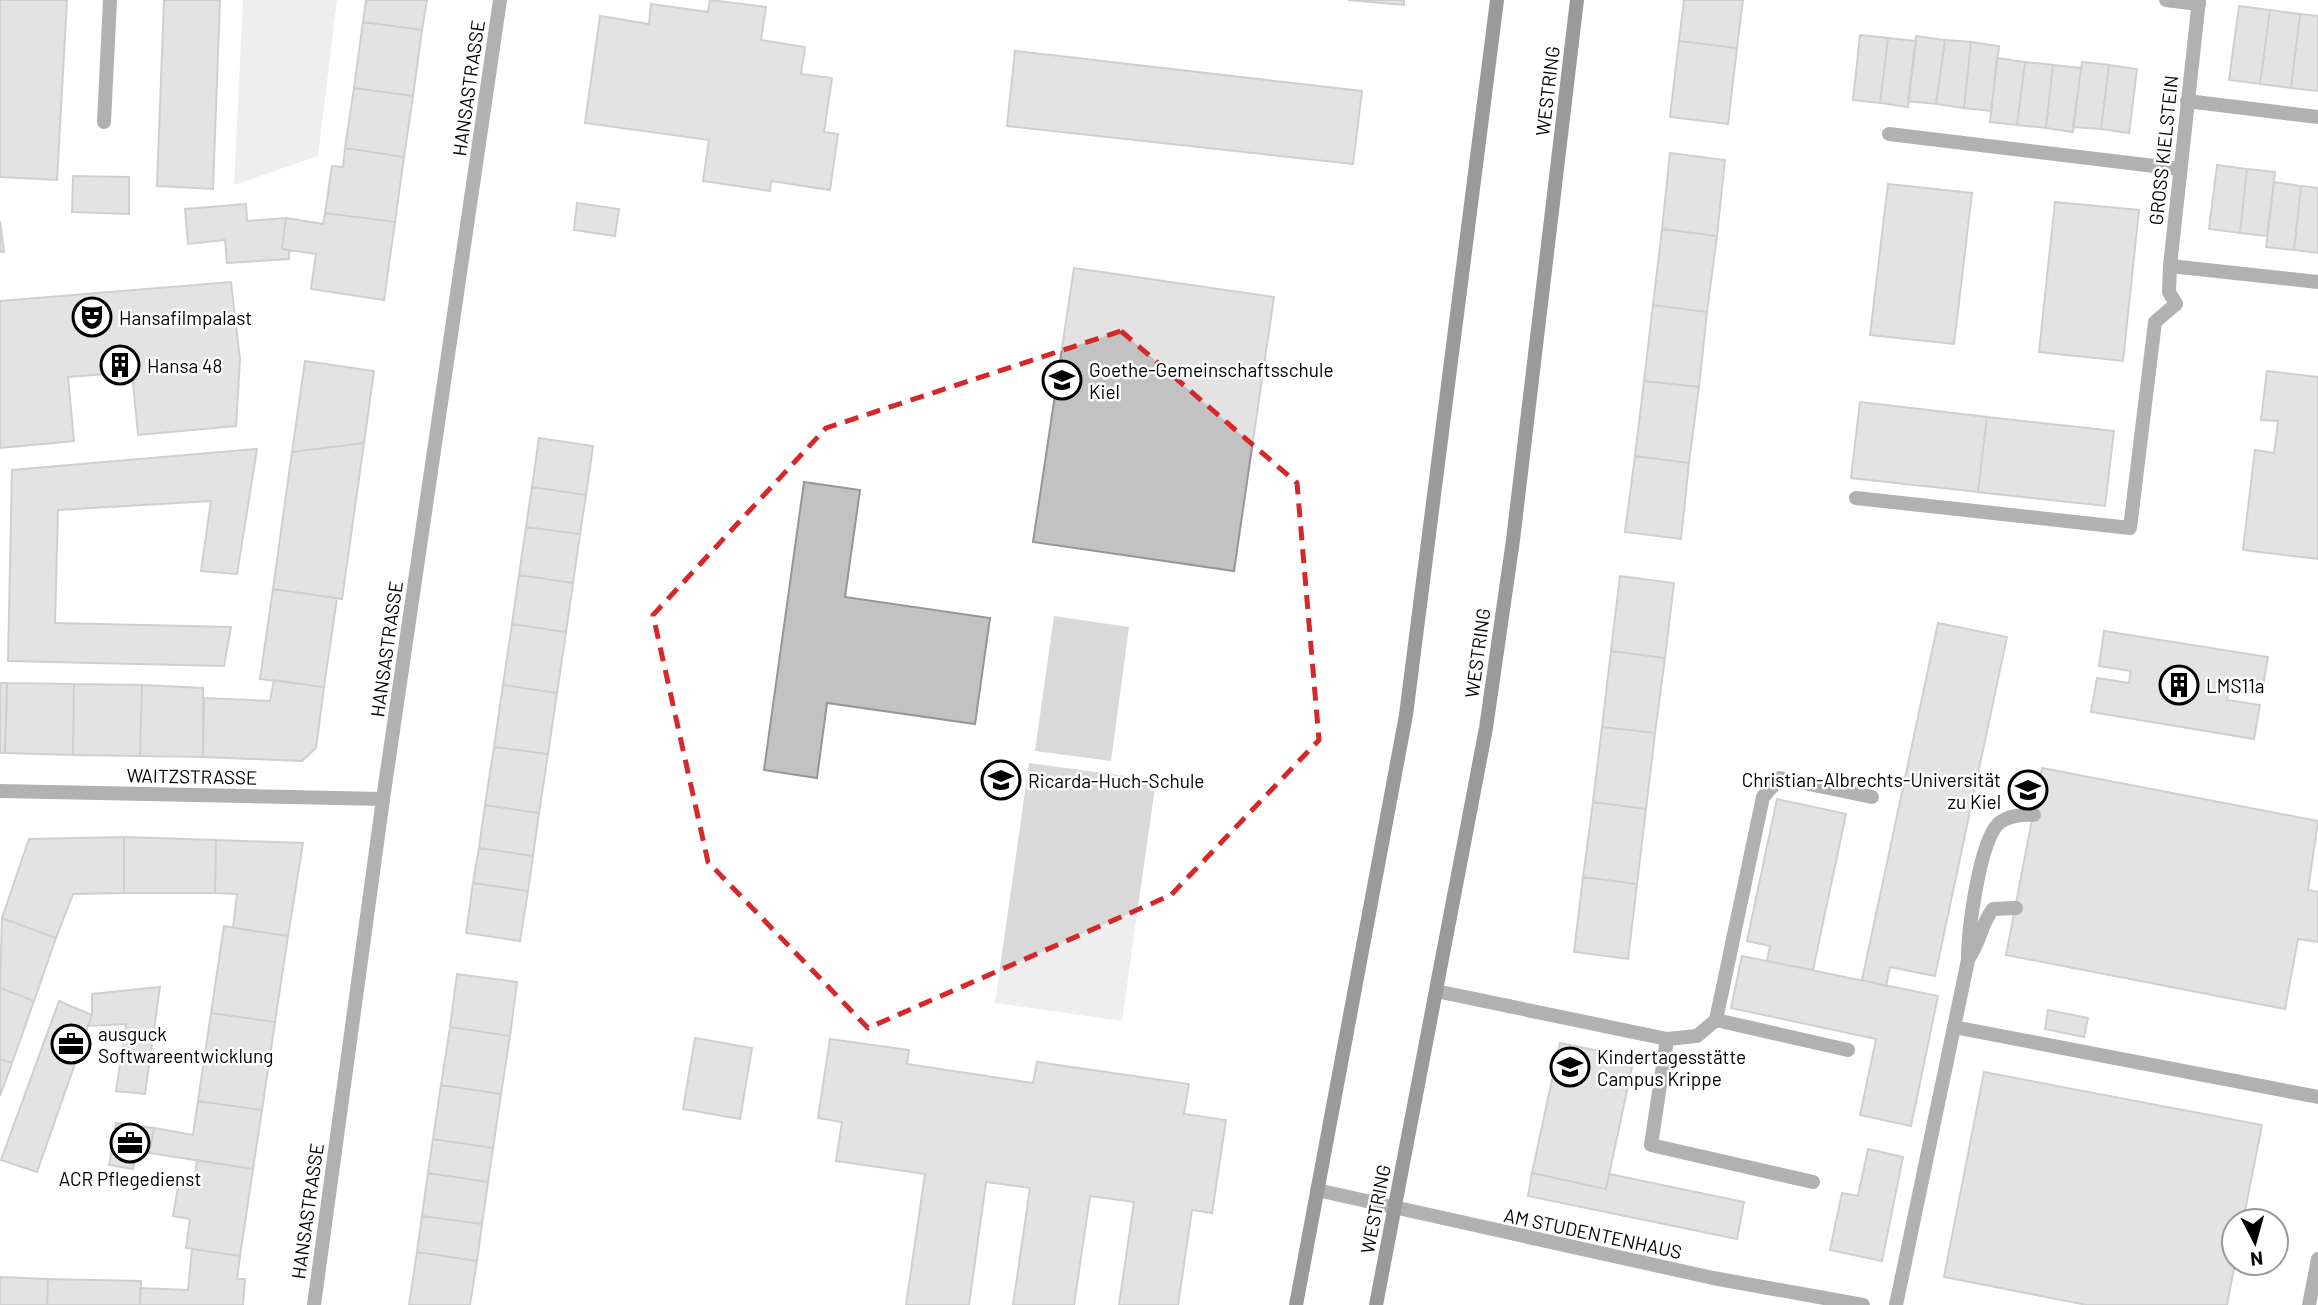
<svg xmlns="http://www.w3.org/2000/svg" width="2318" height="1305" font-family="Barlow,sans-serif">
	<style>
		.green { fill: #d9d9d9 }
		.building { fill: #c2c2c2; stroke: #969696; stroke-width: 2 }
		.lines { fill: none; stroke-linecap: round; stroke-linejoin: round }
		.lane { stroke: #525252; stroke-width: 14 }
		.street { stroke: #525252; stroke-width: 14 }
		.secondary { stroke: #1f1f1f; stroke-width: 14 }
		.marked { fill: none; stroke: #d62828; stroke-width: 5; stroke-dasharray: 14 9; stroke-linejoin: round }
		.labels { text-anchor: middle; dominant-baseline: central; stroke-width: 5; stroke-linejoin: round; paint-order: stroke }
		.street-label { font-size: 19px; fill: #000; stroke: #fff }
		.poi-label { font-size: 19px; fill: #000; stroke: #fff; text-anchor: start }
	</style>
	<rect width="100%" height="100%" fill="#fff"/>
	<!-- green -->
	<path class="green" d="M243,0H337L318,156L234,185Z
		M1054,616L1129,627L1111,761L1035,751Z
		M1029,763L1156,780L1122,1021L995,1003Z"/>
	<!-- building -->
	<path class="building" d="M0,0H67L57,180L0,177Z
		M164,0H220L213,189L157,186Z
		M366,0H427L422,30L363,22Z
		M710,0L766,7L761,40L805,47L801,74L832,78L824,132L838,134L830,190L771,181L770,191L703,181L709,140L585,123L600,16L649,24L651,4L708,12Z
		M1348,0H1404V5Z
		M1684,0H1743L1737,48L1679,41Z
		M2239,6L2270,10L2260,84L2229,80Z
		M2270,10L2300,14L2291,88L2260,84Z
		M2300,14L2318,16V91L2291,88Z
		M363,22L422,30L413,96L354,88Z
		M1860,35L1888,38L1880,103L1853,100Z
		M1916,36L1945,40L1936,104L1908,101Z
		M1888,38L1916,41L1908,107L1880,103Z
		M1945,40L1971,42L1964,108L1936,104Z
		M1679,41L1737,48L1728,124L1670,117Z
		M1971,42L1999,46L1991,111L1964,108Z
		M1015,51L1362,91L1353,164L1007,126Z
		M1997,58L2025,62L2017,125L1990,122Z
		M2025,62L2053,65L2046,128L2017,125Z
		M2082,62L2109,65L2101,129L2073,127Z
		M2053,65L2081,68L2073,132L2046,128Z
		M2109,65L2137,69L2129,133L2101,129Z
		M354,88L413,96L404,157L345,148Z
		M345,148L404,157L395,222L325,213L332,166L343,167Z
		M1670,153L1725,160L1717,236L1662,229Z
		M2217,165L2247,169L2240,233L2209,229Z
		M2247,169L2275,172L2267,236L2240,233Z
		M73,176L129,177V214L72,212Z
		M2274,182L2301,186L2294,250L2266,247Z
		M1888,184L1972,193L1954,344L1870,335Z
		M2301,186L2318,188V253L2294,250Z
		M2055,202L2139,210L2123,361L2039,352Z
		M577,203L619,209L615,236L574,230Z
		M246,204L247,221L286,218L282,249L289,250V259L227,263L225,240L188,244L185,209Z
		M325,213L395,222L384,300L311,289L316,254L282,249L286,218L323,224Z
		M0,221L4,252H0Z
		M1662,229L1717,236L1707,312L1653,305Z
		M1074,268L1274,297L1234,571L1033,542Z
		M231,282L240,359L236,426L138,435L132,372L68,377L74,441L0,448V301Z
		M1653,305L1707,312L1699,387L1644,381Z
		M305,361L374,371L364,443L292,452Z
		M2267,371L2318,377V559L2243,550L2255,450L2274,453L2276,438L2278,421L2261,420Z
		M1644,381L1699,387L1689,463L1635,456Z
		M1860,402L1987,417L1978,492L1851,478Z
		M1987,417L2114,431L2105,506L1978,492Z
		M539,438L593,446L586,495L532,487Z
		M364,443L342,599L273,589L292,452Z
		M257,449L237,574L201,571L211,501L58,510L55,623L231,627L224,666L8,661L12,470Z
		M1635,456L1689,463L1681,539L1625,532Z
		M804,482L860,490L845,597L990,618L975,724L827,703L817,778L764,770Z
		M532,487L586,495L580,534L526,527Z
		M526,527L580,534L573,583L519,575Z
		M519,575L573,583L566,632L512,624Z
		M1620,576L1674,583L1665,658L1611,651Z
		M273,589L337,598L324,687L260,679Z
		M1938,623L2007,637L1935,976L1890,967L1886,986L1862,980Z
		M512,624L566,632L557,693L503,685Z
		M2104,631L2268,657L2262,692L2229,687L2228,693L2227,700L2260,705L2254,739L2091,712L2097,678L2129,683L2131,671L2099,666Z
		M1611,651L1665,658L1655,733L1602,727Z
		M274,680L324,687L316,748L302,761L203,757L204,698L270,701Z
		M0,683H7L5,753H0Z
		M7,683L74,684L73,755L5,753Z
		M74,684L142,685L140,756L73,755Z
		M142,685L203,688V757L140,756Z
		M503,685L557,693L548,754L494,747Z
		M1602,727L1655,733L1646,809L1593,802Z
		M494,747L548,754L539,813L485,805Z
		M2042,768L2318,821L2308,890L2318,892V942L2298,939L2285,1009L2006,955Z
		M1777,799L1846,814L1813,970L1767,961L1770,946L1747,941Z
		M1593,802L1646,809L1637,884L1583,877Z
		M485,805L539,813L533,856L479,848Z
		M124,837V893L73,894L56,938L2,918L29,839Z
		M124,837L216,840L215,893H124Z
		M216,840L303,843L288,936L233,928L237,894L215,893Z
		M479,848L533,856L528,891L473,883Z
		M1583,877L1637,884L1628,959L1574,952Z
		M473,883L528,891L520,941L466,933Z
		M2,918L56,938L34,1001L0,988Z
		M224,926L288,936L275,1022L211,1013Z
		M1742,956L1938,996L1911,1126L1860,1115L1876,1039L1731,1008Z
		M457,974L517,982L510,1036L450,1027Z
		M160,987L145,1094L116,1091L126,1024L88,1026L92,1015V994Z
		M0,988L34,1001L12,1063L0,1059Z
		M59,1001L92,1015L37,1172L1,1160Z
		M2048,1010L2088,1018L2084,1037L2045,1029Z
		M211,1013L275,1022L262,1110L198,1101Z
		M450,1027L510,1036L501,1094L441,1085Z
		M695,1038L752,1048L740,1119L683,1109Z
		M830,1039L909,1050L907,1064L1033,1083L1037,1062L1189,1084L1184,1114L1226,1120L1212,1213L1192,1210L1178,1305H1119L1134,1202L1090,1196L1074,1305H1013L1030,1188L986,1182L969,1305H906L925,1174L836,1161L842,1122L818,1118Z
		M1560,1043L1634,1058L1606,1189L1532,1173Z
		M0,1059L12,1063L0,1096Z
		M1984,1072L2262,1125L2243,1221H2234L2235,1263L2227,1305H2087L1944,1277Z
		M441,1085L501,1094L493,1148L433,1139Z
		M198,1101L262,1110L253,1169L149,1153L154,1128L193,1135Z
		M116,1123L154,1128L149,1153L136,1152L133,1169L109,1165Z
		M433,1139L493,1148L488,1182L428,1173Z
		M1868,1149L1903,1157L1882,1261L1830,1250L1842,1193L1858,1196Z
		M197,1160L253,1169L240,1256L186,1248L190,1219L173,1216L178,1187L193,1189Z
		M428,1173L488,1182L482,1224L422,1216Z
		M1532,1173L1606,1189L1609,1174L1744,1202L1737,1239L1528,1196Z
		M422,1216L482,1224L477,1261L417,1252Z
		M192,1249L240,1256L237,1279H245L243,1305H140V1288L188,1290Z
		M417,1252L477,1261L470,1305H409Z
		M0,1277L48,1279L47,1305H0Z
		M48,1279L141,1281L140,1305H47Z"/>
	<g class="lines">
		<!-- lane -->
		<path class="lane" d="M2166,0L2199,4
			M2187,101L2318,117
			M1889,134L2179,169
			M2170,266L2318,282
			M1856,498L2130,528L2155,322L2176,304
			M1969,958C1980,942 1981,924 1993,909L2016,908
			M1436,991L1667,1039L1651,1145L1813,1182
			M1716,1020L1763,797L1780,778L1872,797
			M1954,1027L2318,1097
			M1667,1039L1697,1036L1716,1020L1848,1050
			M1896,1305L1968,960C1968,931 1979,844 1998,824C2007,816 2022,814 2034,815"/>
		<!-- street -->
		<path class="street" d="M104,122L110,0
			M2176,304L2169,292L2170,266L2199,0
			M0,791L383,799
			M1317,1190L1713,1278L1863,1305
			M314,1305L383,799L500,0
			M2309,1305L2318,1259"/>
		<!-- secondary -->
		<path class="secondary" d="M1296,1305L1406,715L1497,0
			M1376,1305L1486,728L1513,540L1577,0"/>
	</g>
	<!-- marked area -->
	<path d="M0 0H2318V1305H0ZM1121,331L1297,483L1319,740L1171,895L868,1028L708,862L653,615L826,428Z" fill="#fff" fill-opacity=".55" fill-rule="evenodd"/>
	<path class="marked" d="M1121,331L1297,483L1319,740L1171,895L868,1028L708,862L653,615L826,428Z"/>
	<!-- icons -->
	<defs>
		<symbol id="theatre-ring" viewBox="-11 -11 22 22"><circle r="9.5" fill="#fff" stroke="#000" stroke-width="1.5"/><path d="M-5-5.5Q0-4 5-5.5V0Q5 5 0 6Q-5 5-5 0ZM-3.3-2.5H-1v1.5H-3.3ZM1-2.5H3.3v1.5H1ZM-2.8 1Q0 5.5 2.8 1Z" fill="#000"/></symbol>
		<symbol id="building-ring" viewBox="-11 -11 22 22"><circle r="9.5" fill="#fff" stroke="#000" stroke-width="1.5"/><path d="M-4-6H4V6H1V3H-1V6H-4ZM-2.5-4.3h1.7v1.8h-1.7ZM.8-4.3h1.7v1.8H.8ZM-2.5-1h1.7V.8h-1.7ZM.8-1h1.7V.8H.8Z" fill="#000"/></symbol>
		<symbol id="school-ring" viewBox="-11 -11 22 22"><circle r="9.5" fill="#fff" stroke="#000" stroke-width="1.5"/><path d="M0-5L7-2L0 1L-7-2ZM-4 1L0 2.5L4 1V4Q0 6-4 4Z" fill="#000"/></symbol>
		<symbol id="university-ring" viewBox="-11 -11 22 22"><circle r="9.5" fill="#fff" stroke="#000" stroke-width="1.5"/><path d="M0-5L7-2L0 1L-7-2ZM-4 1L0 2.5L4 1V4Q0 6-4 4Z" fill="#000"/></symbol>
		<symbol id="office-ring" viewBox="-11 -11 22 22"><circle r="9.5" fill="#fff" stroke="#000" stroke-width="1.5"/><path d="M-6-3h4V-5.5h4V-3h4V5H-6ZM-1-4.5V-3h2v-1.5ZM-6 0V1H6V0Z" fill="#000"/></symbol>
	</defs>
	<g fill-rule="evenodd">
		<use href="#theatre-ring" x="70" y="295" width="44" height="44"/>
		<use href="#building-ring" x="98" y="343" width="44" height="44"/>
		<use href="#school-ring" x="1040" y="358" width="44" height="44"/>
		<use href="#building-ring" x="2157" y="663" width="44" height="44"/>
		<use href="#school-ring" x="979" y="758" width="44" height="44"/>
		<use href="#university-ring" x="2006" y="768" width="44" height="44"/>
		<use href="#office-ring" x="49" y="1022" width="44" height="44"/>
		<use href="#school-ring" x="1548" y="1045" width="44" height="44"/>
		<use href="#office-ring" x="108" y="1121" width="44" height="44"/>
	</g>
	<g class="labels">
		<!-- street labels -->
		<g class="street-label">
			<text transform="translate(468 88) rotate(-82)">HANSASTRASSE</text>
			<text transform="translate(1547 91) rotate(-83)">WESTRING</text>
			<text transform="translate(2163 150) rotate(-84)">GROSS KIELSTEIN</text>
			<text transform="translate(386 649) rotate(-82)">HANSASTRASSE</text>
			<text transform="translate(1477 653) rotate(-82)">WESTRING</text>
			<text transform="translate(192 776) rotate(1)">WAITZSTRASSE</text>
			<text transform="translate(1375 1209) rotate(-79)">WESTRING</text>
			<text transform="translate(307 1211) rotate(-82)">HANSASTRASSE</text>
			<text transform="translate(1593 1233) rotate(12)">AM STUDENTENHAUS</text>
		</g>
		<!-- poi labels -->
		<g class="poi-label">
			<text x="119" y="317">Hansafilmpalast</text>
			<text x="147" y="365">Hansa 48</text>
			<text x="1089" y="369">Goethe-Gemeinschaftsschule<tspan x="1089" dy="22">Kiel</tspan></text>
			<text x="2206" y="685">LMS11a</text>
			<text x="2001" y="779" text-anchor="end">Christian-Albrechts-Universität<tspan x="2001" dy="22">zu Kiel</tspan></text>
			<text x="1028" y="780">Ricarda-Huch-Schule</text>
			<text x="98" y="1033">ausguck<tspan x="98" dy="22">Softwareentwicklung</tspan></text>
			<text x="1597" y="1056">Kindertagesstätte<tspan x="1597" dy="22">Campus Krippe</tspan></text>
			<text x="130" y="1178" text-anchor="middle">ACR Pflegedienst</text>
		</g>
	</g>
	<!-- north arrow -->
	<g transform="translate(2255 1242) rotate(174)"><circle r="33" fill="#ffffff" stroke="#999999" stroke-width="2"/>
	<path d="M0-5L12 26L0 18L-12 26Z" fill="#000000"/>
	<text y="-10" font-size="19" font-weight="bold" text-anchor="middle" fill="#000000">N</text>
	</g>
</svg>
